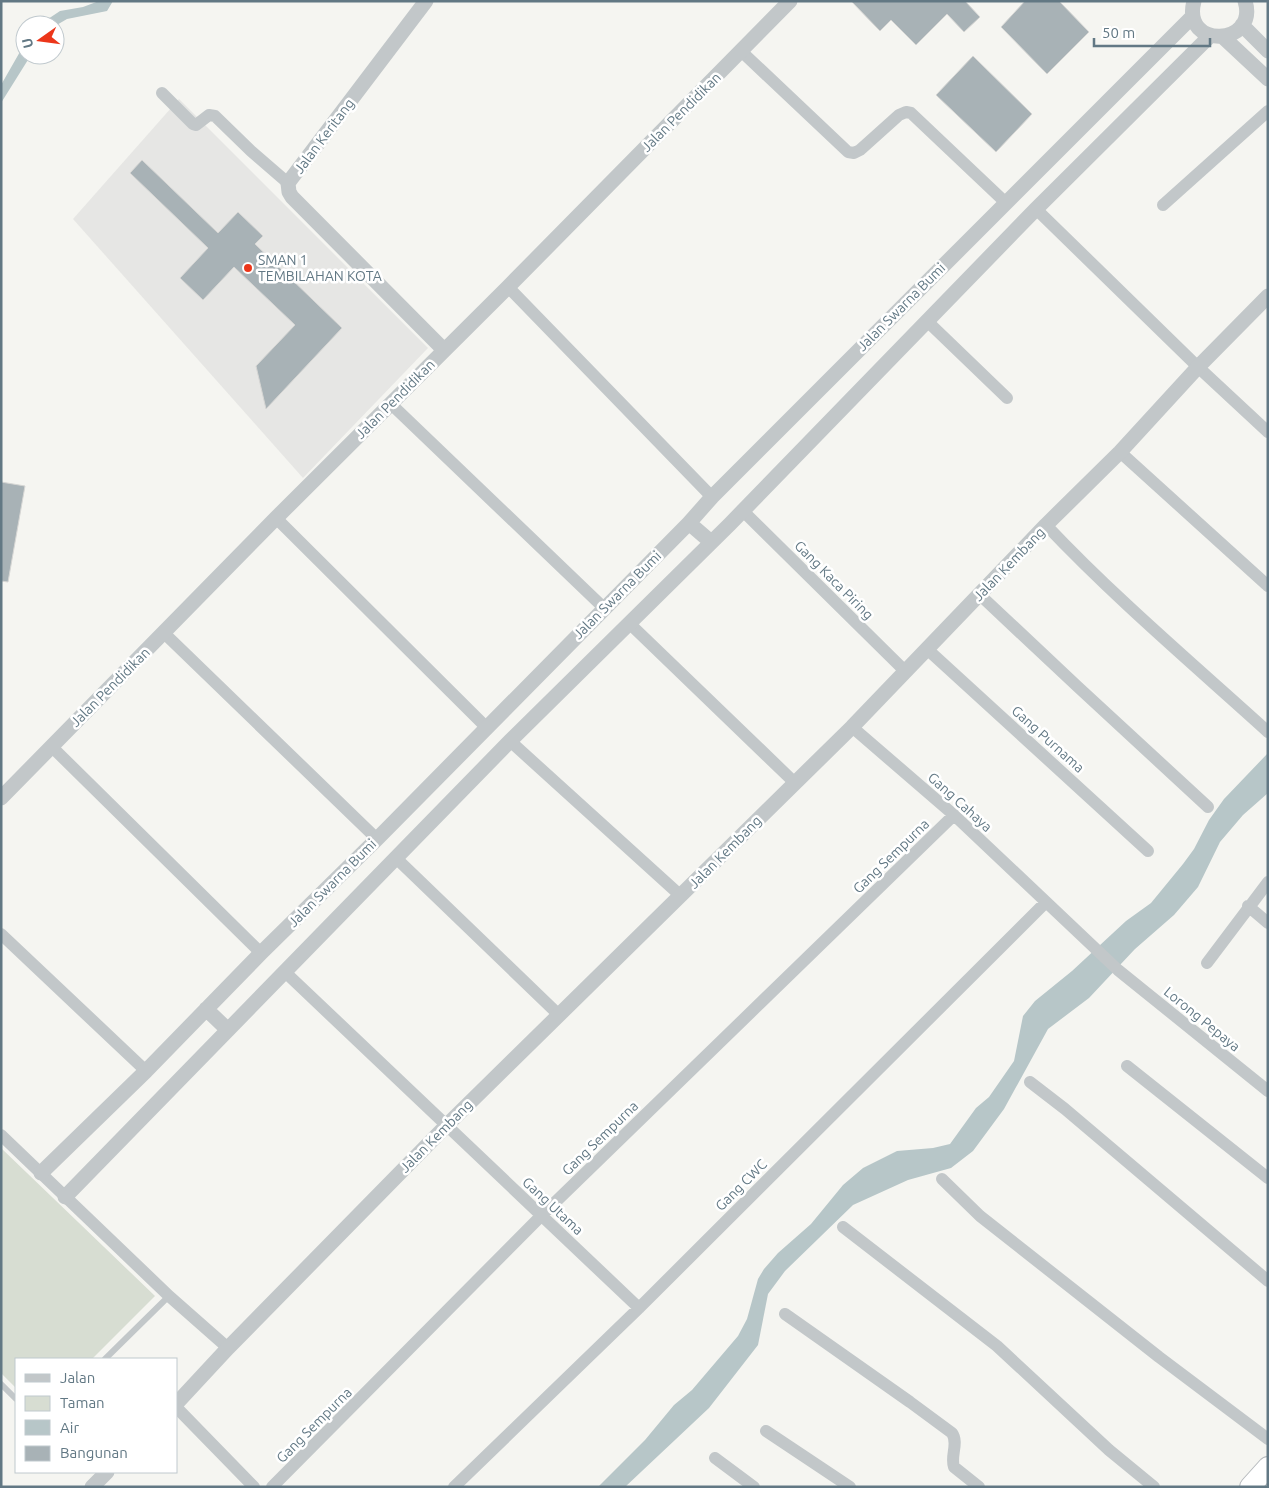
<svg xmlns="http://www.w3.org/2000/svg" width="1269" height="1488" font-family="Ubuntu,sans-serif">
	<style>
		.built { fill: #e6e6e4 }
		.green { fill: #d7ddd2 }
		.water { fill: #b7c6c8 }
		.building { fill: #a8b2b6; stroke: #d6d6d4 }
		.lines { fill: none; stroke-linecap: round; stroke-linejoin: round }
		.trunk-casing { stroke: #b6babd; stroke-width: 22 }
		.service { stroke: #c2c7c9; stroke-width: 6 }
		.minor { stroke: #c2c7c9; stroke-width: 12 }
		.tertiary { stroke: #c2c7c9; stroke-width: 15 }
		.trunk { stroke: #fff; stroke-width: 20 }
		.poi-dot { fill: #ec361a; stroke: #fff; stroke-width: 2 }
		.labels { text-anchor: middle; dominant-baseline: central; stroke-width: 5; stroke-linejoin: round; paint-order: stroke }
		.street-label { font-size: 14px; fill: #627884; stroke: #fff }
		.poi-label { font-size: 14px; fill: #627884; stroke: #fff; text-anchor: start }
	</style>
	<rect width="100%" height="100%" fill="#f5f5f1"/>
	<!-- built -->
	<path class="built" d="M179,99L428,348L303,478L73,219Z"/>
	<!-- green -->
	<path class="green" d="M1,1148L155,1296L92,1359H16V1388L1,1373Z"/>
	<!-- water -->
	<path class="water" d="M99,1H113L107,11L67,19L55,26L39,25L60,11L83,7Z
		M25,43V55H31L1,103V85Z
		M1268,753V793L1243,815L1220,842L1198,887L1174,915L1135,949L1089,998L1048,1029L1004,1109L973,1151L951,1168L908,1180L853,1205L785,1271L768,1294L758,1345L709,1408L625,1487H598L645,1440L674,1405L692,1390L738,1336L747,1319L758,1279L764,1269L778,1253L811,1224L843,1185L863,1168L897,1151L933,1148L950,1144L976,1108L989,1097L1014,1061L1023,1016L1035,1001L1072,971L1126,921L1151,903L1183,864L1194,849L1209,820L1224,799Z"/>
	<!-- building -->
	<path class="building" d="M851,1H965L980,17L964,32L947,14L916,45L891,20L880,31Z
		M1025,1H1059L1089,32L1047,74L1001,27Z
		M973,56L1032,114L996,152L936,95Z
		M142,160L218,233L238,212L263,236L255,244L342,328L266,409L256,366L295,325L234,267L203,300L180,278L208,248L130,173Z
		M1,482L25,486L8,582L1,581Z"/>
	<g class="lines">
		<defs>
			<path id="trunk" d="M1250,1487L1268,1467"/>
		</defs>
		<!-- trunk casing -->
		<use href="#trunk" class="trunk-casing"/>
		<!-- service -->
		<path class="service" d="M105,1359L169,1296
			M1,1384L16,1399"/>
		<!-- minor -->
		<path class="minor" d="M741,51L848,152L854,153L860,150L899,115L906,112L911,113L1005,202
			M162,93L193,124L196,125L209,115L215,116L251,151L288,183
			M1163,205L1268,111
			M1036,209L1198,367L1268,432
			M508,287L712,497
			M927,321L1007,398
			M391,404L604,608
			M1120,452L1268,586
			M742,510L905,671
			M276,518L487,728
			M1046,525C1115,598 1193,664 1268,732
			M980,595L1078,687L1208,807
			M629,623L795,783
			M164,633L377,839
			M927,649L1148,851
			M852,727L954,815L1118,970L1268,1091
			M510,741L681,896
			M51,746L261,953
			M397,859L558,1014
			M1248,906L1268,923
			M1,934L146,1071
			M1207,963L1268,882
			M285,972L639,1308
			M1127,1066L1268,1178
			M1030,1082L1065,1109L1268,1281
			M1,1135L169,1296L228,1348
			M942,1179L980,1216L1159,1357L1268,1439
			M843,1227L997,1346L1109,1450L1154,1487
			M785,1314L910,1402L952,1433C959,1443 950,1456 954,1467L979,1487
			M176,1407L254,1487
			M766,1431L850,1487
			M715,1458L754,1487
			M272,1487L542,1215L954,815
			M454,1487L639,1308L1046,902"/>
		<!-- tertiary -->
		<path class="tertiary" d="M426,1L288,183L289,192L292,197L444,350
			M1194,1C1181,50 1259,46 1245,1
			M1242,25L1268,51
			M1223,37L1268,79
			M689,523L711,542
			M1,798L276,518L508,287L790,1
			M206,1009L228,1030
			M41,1173L146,1071L261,953L377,839L689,523L712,497L1193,16
			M65,1197L510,741L730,524L1036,209L1210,36
			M176,1404L228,1348L446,1126L852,727L1046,525L1120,452L1198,367L1268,296
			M92,1487L107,1472"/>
		<!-- trunk -->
		<use href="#trunk" class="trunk"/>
	</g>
	<!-- markers -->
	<circle class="poi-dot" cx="248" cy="268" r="5"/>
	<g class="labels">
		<!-- street labels -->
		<g class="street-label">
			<text transform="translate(681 112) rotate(-45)">Jalan Pendidikan</text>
			<text transform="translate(324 136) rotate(-53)">Jalan Keritang</text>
			<text transform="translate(901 307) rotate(-45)">Jalan Swarna Bumi</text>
			<text transform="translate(395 399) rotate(-45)">Jalan Pendidikan</text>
			<text transform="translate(1009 564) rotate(-46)">Jalan Kembang</text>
			<text transform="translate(834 580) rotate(45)">Gang Kaca Piring</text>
			<text transform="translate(617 595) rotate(-45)">Jalan Swarna Bumi</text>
			<text transform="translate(110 687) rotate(-45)">Jalan Pendidikan</text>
			<text transform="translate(1048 739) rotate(42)">Gang Purnama</text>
			<text transform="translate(960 802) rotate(42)">Gang Cahaya</text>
			<text transform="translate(725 852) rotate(-45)">Jalan Kembang</text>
			<text transform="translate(891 856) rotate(-44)">Gang Sempurna</text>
			<text transform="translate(332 883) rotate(-45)">Jalan Swarna Bumi</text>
			<text transform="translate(1202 1019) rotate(39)">Lorong Pepaya</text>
			<text transform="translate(436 1136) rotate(-45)">Jalan Kembang</text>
			<text transform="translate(600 1138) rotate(-44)">Gang Sempurna</text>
			<text transform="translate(741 1185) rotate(-45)">Gang CWC</text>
			<text transform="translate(553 1206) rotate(43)">Gang Utama</text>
			<text transform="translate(314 1425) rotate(-45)">Gang Sempurna</text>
		</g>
		<!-- poi labels -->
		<g class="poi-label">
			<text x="258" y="260">SMAN 1<tspan x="258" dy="16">TEMBILAHAN KOTA</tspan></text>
		</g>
	</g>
	<!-- border -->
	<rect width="1269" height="1488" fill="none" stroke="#627884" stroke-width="5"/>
	<!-- legend -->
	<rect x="15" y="1358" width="162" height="115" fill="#ffffff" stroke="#c0c9ce"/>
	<rect x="25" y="1374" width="25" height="8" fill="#c2c7c9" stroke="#c0c9ce"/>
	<text x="60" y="1383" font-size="15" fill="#627884">Jalan</text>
	<rect x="25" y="1396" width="25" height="15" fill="#d7ddd2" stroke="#c0c9ce"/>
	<text x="60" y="1408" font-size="15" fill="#627884">Taman</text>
	<rect x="25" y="1420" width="25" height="15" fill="#b7c6c8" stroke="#c0c9ce"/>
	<text x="60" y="1433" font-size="15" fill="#627884">Air</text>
	<rect x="25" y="1446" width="25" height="15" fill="#a8b2b6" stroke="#c0c9ce"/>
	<text x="60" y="1458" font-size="15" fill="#627884">Bangunan</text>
	<!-- north arrow -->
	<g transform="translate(40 40) rotate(256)"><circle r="24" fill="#ffffff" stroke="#c0c9ce"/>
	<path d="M0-4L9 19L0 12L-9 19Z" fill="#ec361a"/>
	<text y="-8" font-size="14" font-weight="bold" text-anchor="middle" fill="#627884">U</text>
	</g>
	<!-- scale -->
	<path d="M1094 38v8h116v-8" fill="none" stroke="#627884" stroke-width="2.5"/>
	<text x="1102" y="38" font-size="15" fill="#627884" stroke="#ffffff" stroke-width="4" paint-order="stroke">50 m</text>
</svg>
